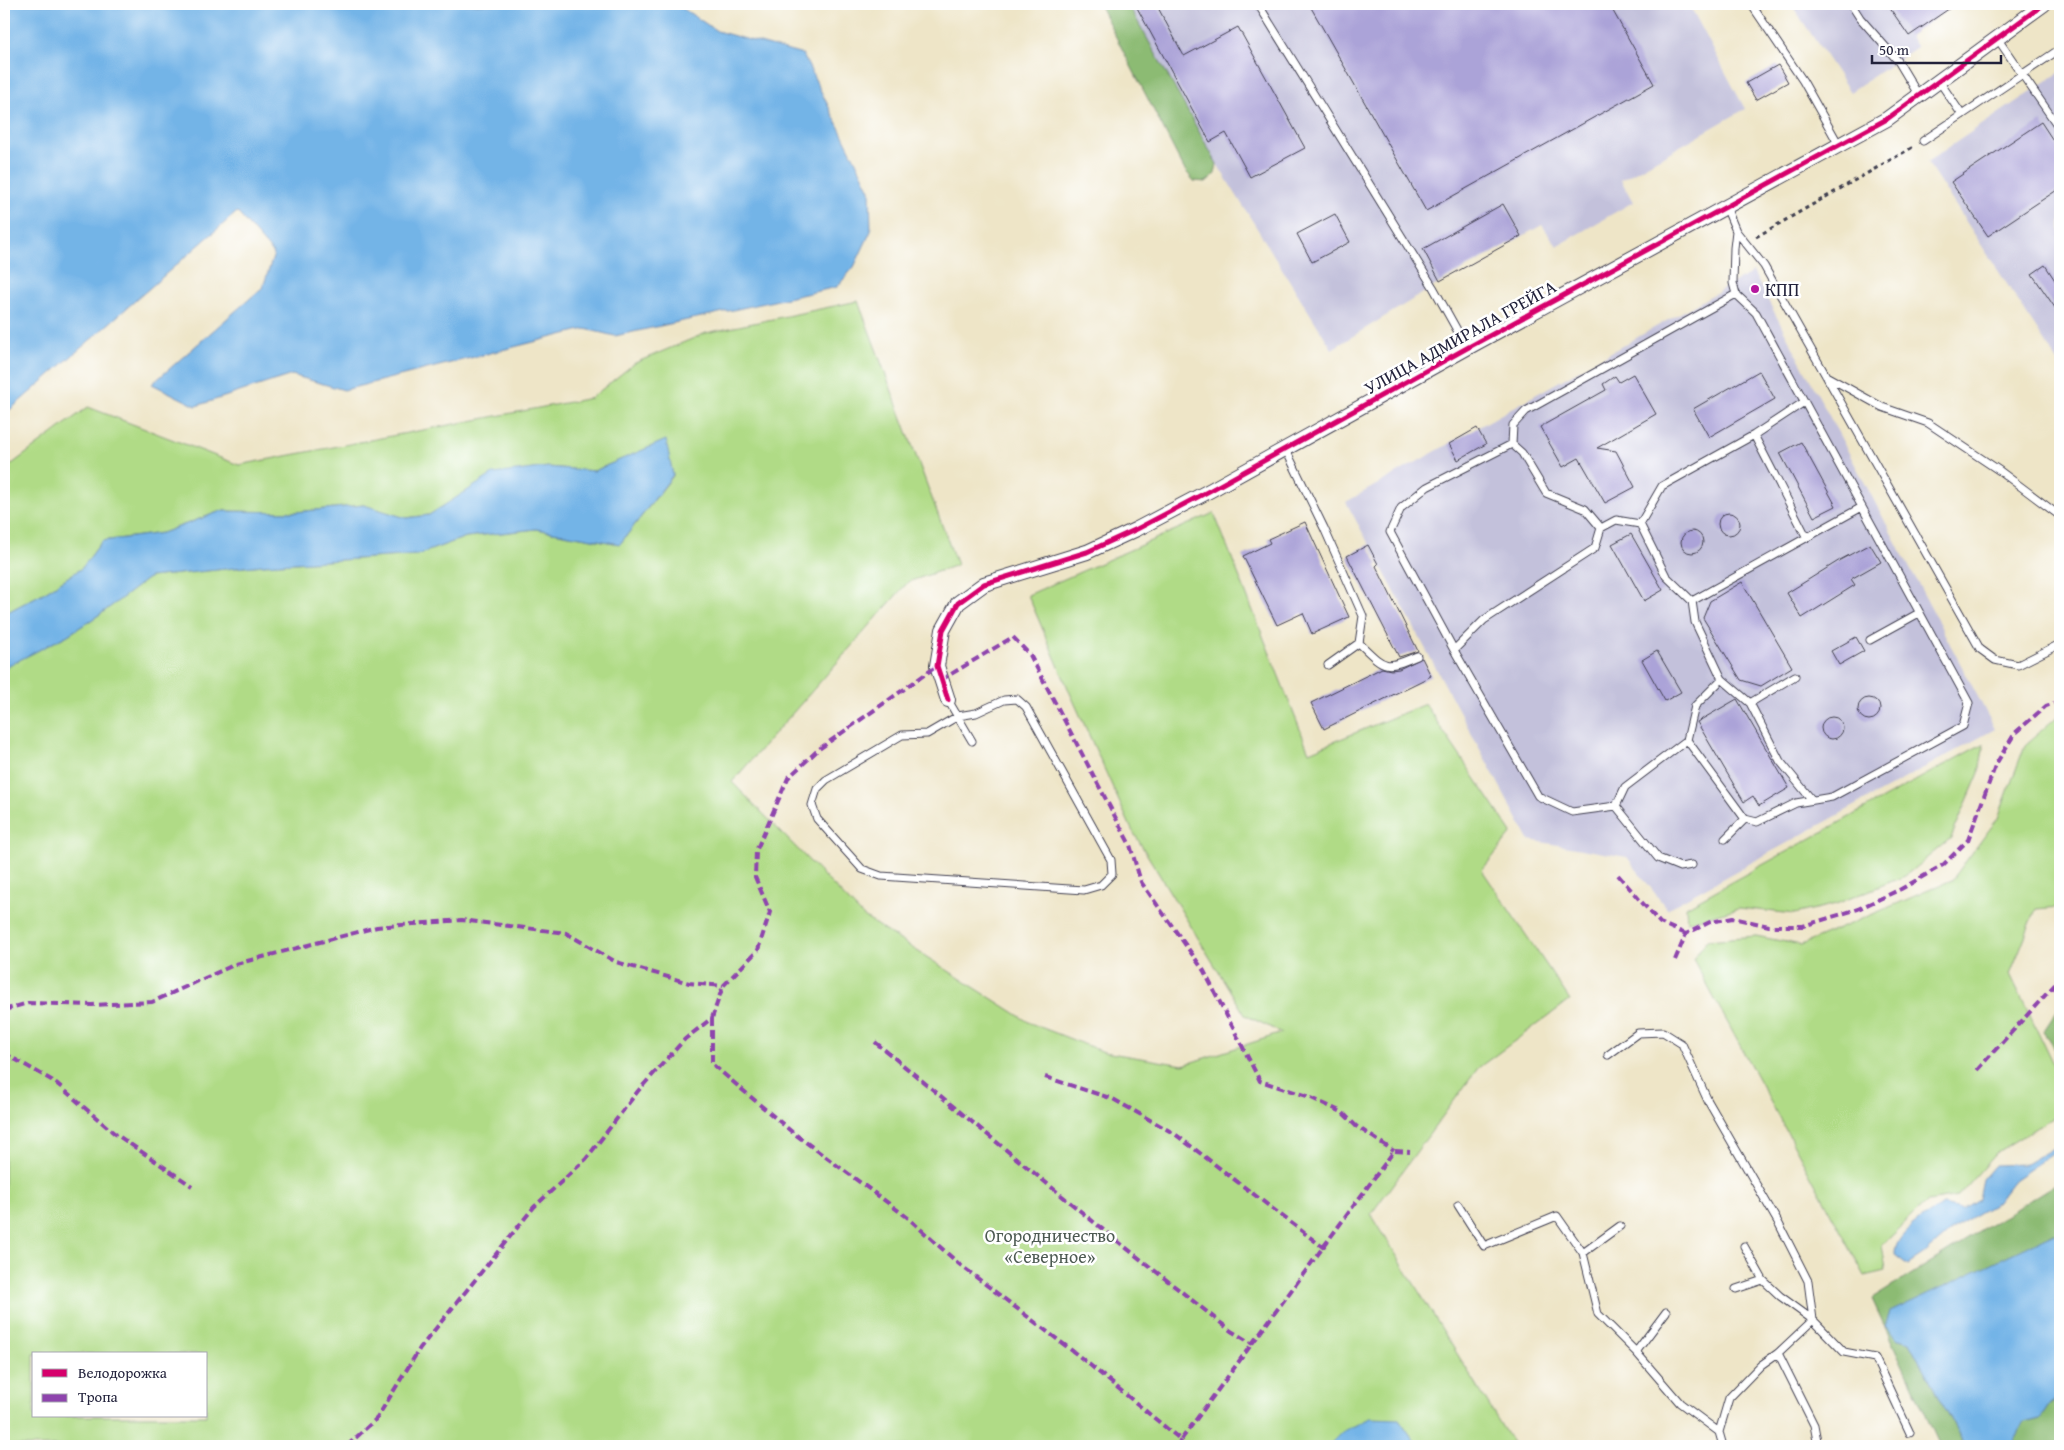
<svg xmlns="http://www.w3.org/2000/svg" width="2064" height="1450" font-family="'Gentium Book Plus',serif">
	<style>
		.industrial { fill: #c3c1db }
		.green { fill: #b0db86; stroke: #697e60; fill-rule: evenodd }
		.forest { fill: #8cbb73; stroke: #576e57 }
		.water { fill: #73b4e7; stroke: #4a6b91 }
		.building { fill: #aba3d8 }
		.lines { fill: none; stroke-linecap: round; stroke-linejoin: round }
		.service-casing { stroke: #413f50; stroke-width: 9 }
		.minor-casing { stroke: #413f50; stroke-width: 16 }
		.path { stroke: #413f50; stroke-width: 3; stroke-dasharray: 4 4; stroke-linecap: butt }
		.service { stroke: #fff; stroke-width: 7 }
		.minor { stroke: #fff; stroke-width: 14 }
		.quiet { stroke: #8e44ad; stroke-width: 4; stroke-dasharray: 8 4; stroke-linecap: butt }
		.cycleway-casing { stroke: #fff; stroke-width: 8 }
		.cycleway { stroke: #d6006c; stroke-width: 5 }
		.poi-dot { fill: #b5179e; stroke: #fff; stroke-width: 2 }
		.labels { text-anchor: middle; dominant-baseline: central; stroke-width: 5; stroke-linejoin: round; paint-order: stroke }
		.poi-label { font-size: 18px; fill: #22223b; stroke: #fff; text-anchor: start }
		.street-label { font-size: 18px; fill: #22223b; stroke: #fff }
		.park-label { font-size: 18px; fill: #4d5a52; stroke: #fff }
	</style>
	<rect width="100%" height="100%" fill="#fff"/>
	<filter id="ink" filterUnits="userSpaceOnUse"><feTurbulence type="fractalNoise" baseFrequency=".02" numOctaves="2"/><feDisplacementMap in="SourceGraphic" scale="10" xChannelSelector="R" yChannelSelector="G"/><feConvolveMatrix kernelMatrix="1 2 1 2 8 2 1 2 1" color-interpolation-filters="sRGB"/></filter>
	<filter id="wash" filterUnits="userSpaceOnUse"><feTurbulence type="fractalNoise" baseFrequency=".0096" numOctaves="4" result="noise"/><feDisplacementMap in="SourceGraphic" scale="20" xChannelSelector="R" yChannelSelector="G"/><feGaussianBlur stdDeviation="1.12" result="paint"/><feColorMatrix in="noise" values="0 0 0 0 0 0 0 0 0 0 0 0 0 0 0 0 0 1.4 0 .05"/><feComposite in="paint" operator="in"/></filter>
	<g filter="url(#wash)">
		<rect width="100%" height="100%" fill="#eee5c7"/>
		<!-- industrial -->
		<path class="industrial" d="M1128,4H1689L1745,109L1621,180L1633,202L1557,246L1542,225L1433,287L1332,349L1217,164Z
			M1791,4H1956L1909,35L1917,47L1850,92Z
			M2060,72V365L1927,162Z
			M1753,272L1995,729L1667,909L1627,857L1529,840L1346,502Z"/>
		<!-- green -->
		<path class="green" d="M858,301L957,565L908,582L732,782L864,917L1030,1023L1104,1052L1183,1065L1282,1033L1245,1015L1132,830L1070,693L1028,595L1214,513L1309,752L1425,704L1512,833L1482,870L1570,1000L1478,1068L1371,1214L1514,1446H1418L1399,1419L1342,1432L1328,1446H4V668L68,635L102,613L150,577L263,565L417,555L466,537L536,529L620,544L673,476L665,441L594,471L548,467L450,503L429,515L406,518L363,505L296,512L221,511L162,533L102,541L82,568L45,592L4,614V470L88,407L239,465L591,398L635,363L706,333ZM34,1354H206V1416H34Z
			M2060,714V907L2036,909L2010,974L2053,1064L2060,1091V1113L1997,1152L1958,1196L1928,1201L1882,1244L1886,1271L1865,1276L1693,959L1707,940L1756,936L1801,945L1952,880L1998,818L2025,745Z
			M1984,743L1979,773L1951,838L1905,876L1836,904L1794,914L1739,908L1687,922L1686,907Z"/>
		<!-- forest -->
		<path class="forest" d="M1099,4H1128L1217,164L1215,174L1206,182L1194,181L1184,169Z
			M2060,1006V1055L2043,1032Z
			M2060,1181V1235L2052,1234L1896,1338L1909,1342L1965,1446H1940L1872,1299Z
			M2060,1396V1442L2053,1446H2014V1440L2024,1423L2040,1419L2050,1404Z"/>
		<!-- water -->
		<path class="water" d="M4,4H676L717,31L803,55L870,190L871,231L854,267L837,287L615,336L585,329L344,390L292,375L196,406L152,384L263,287L274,254L237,212L4,415Z
			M666,440L673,475L620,544L536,529L466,537L417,555L263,565L150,577L102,613L68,635L4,668V614L45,592L82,568L102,541L162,533L221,511L296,512L364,505L406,518L429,515L493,474L548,467L594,471Z
			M2060,1144V1149L2014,1180L1996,1203L1956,1226L1923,1255L1908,1265L1895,1255C1894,1233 1926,1217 1942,1205L1962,1209L1978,1199L1982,1180L1995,1165L2026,1164Z
			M2053,1234L2060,1235V1396L2050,1404L2040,1419L2024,1423L2014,1440V1446H1965L1909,1342L1896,1338L1885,1326L1890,1312Z
			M1370,1418L1399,1419L1418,1446H1328L1342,1432Z"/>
		<g id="blocks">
			<!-- building -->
			<path class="building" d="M1135,4H1156L1184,56L1238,27L1305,148L1250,177L1226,133L1210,142Z
				M1309,4H1609L1654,84L1426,211Z
				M1887,4H1956L1909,36Z
				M1778,65L1788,82L1756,100L1746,83Z
				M2041,122L2060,151V188L1988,236L1951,182Z
				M1503,204L1521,236L1440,281L1423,249Z
				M1335,214L1350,242L1312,262L1297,234Z
				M2045,265L2060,288V315L2032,274Z
				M1759,371L1775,399L1709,437L1693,409Z
				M1633,374L1656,414L1597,448L1616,451L1635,487L1605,503L1579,458L1563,467L1540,427L1606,390L1603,384L1615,376L1619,382Z
				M1477,428L1486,444L1458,460L1449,444Z
				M1801,442L1836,506L1814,517L1780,453Z
				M1718 524a11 11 0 1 1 22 0a11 11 0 1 1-22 0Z
				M1305,522L1349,617L1312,634L1303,613L1277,625L1243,556L1270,543L1268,539Z
				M1681 542a11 11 0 1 1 22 0a11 11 0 1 1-22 0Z
				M1631,534L1663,590L1644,601L1612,544Z
				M1870,544L1881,562L1851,579L1855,585L1802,618L1787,593L1840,560Z
				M1368,545L1378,564L1376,566L1418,651L1399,657L1347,556Z
				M1742,582L1792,667L1761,686L1741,680L1703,618L1710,601Z
				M1856,637L1864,651L1839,665L1831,651Z
				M1657,651L1681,692L1665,701L1642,660Z
				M1422,658L1431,676L1324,729L1311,703L1382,668L1391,670L1399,669Z
				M1858 709a11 11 0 1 1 22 0a11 11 0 1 1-22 0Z
				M1737,699L1789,788L1759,806L1753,796L1744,802L1697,722Z
				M1821 728a11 11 0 1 1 22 0a11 11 0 1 1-22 0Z"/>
		</g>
	</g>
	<g filter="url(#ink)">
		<use href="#blocks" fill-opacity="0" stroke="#413f50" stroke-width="1"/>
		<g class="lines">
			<defs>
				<path id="service" d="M1258,4L1433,287L1467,348
					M1751,4L1803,81L1839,145
					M1851,4L1860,18L1898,61L1919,96
					M1997,38L2060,129
					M1939,81L1962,115
					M1923,141L2060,49
					M1736,231L1764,266L1980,649L1995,660L2018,665L2060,644
					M1826,376L1882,407L1928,423L2000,471L2060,516
					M1754,435L1807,538
					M1512,444L1522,453L1546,493L1585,509L1601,528L1616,520L1640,524
					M1285,448L1324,528L1363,616L1359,643L1328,665
					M1692,601L1862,507
					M1870,640L1919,613
					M1359,643C1385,668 1384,670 1417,656
					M1454,650L1484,620L1595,548L1601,528
					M1722,679L1750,703L1780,761L1812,800
					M1017,699L1026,707L1111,860L1112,874L1101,885L1084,890L881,876L862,869L817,819L812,805L817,789L826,780L902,735L927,734L958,716L976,713L1004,700Z
					M948,700L972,741
					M1750,703L1795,676
					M1687,740L1695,706L1722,679L1695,622L1692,601L1666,576L1640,524L1662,486L1754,435L1804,402
					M1616,806L1572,812L1538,796L1454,650L1390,532L1401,508L1427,487L1512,444L1513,425L1526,411L1736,294
					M1725,839L1745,819L1757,822L1796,803L1832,797L1963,726L1969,703L1756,313L1736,294L1733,283L1734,248L1736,231L1726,207
					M1692,865L1680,867L1658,858L1616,806L1625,787L1687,740L1745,819
					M1608,1055L1638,1033L1663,1032L1682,1044L1708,1101L1779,1224L1808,1281L1813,1320L1778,1353L1761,1365L1729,1398L1719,1432L1723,1446
					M1458,1205L1484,1246L1557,1216L1583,1253L1598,1314L1636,1352L1680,1403L1719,1432
					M1744,1246L1763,1280L1780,1296L1813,1320L1844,1352L1875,1358L1910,1433
					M1583,1253L1620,1226
					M1736,1289L1763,1280
					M1636,1352L1666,1312
					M1778,1353L1814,1425L1818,1446"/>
				<path id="minor" d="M948,700L937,666L943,630L958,603L984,584L1087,552L1137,529L1211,490L1467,348L1887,119L2044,4"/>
			</defs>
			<!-- service casing -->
			<use href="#service" class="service-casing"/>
			<!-- minor casing -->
			<use href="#minor" class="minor-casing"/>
			<!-- path -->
			<path class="path" d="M1756,237L1913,147"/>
			<!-- service -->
			<use href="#service" class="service"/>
			<!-- minor -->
			<use href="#minor" class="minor"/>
			<!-- quiet -->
			<path class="quiet" d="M941,680L1013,637L1030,655L1130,845L1141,882L1204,971L1260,1081L1307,1096L1342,1112L1356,1126L1394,1151
				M1618,875L1660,923L1686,934
				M1675,960L1686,934L1710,922L1733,918L1769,926H1803L1858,909L1901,889L1943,865L1968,840L1996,764L2015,733L2046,706L2060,701
				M4,1010L28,1003L92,1005L152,1002L236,964L377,927L462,920L566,933L616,962L689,983L723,986
				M712,1018V1064L792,1132L907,1217L959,1264L1079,1356L1181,1440L1176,1446
				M875,1042L1101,1228L1231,1331L1253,1344
				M4,1053L55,1082L114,1133L192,1186
				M1977,1070L2060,979
				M1045,1077L1113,1099L1175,1134L1324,1248
				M1181,1440L1394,1151L1410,1152
				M347,1446L377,1418L420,1348L534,1207L586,1159L638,1091L685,1039L712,1018L723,986L758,950L770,912L755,877L756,851L788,778L819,749L937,666"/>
			<defs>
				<path id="cycleway" d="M948,700L937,666L943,630L958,603L984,584L1087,552L1137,529L1211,490L1467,348L1887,119L2044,4"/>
			</defs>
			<!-- cycleway casing -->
			<use href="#cycleway" class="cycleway-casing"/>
			<!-- cycleway -->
			<use href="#cycleway" class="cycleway"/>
		</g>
	</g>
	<!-- markers -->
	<circle class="poi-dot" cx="1755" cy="289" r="5"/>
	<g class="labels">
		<!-- poi labels -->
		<g class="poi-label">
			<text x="1765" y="289">КПП</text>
		</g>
		<!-- street labels -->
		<g class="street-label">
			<text transform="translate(1460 337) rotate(-29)">УЛИЦА АДМИРАЛА ГРЕЙГА</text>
		</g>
		<!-- park labels -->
		<g class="park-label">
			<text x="1050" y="1235">Огородничество<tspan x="1050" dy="21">«Северное»</tspan></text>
		</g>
	</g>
	<!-- margin -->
	<rect width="2064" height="1450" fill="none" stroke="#fff" stroke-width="20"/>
	<!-- legend -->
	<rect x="32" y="1352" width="175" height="65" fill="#ffffff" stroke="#a7a7b1"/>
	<rect x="42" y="1369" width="25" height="8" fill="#d6006c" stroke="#a7a7b1"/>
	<text x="78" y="1378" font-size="15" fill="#22223b">Велодорожка</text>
	<rect x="42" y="1394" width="25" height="8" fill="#8e44ad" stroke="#a7a7b1"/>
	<text x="78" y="1402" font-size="15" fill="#22223b">Тропа</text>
	<!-- scale -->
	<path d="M1872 55v8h129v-8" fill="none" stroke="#22223b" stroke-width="2.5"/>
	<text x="1879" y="55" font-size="15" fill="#22223b" stroke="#ffffff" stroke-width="4" paint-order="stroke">50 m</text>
</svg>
